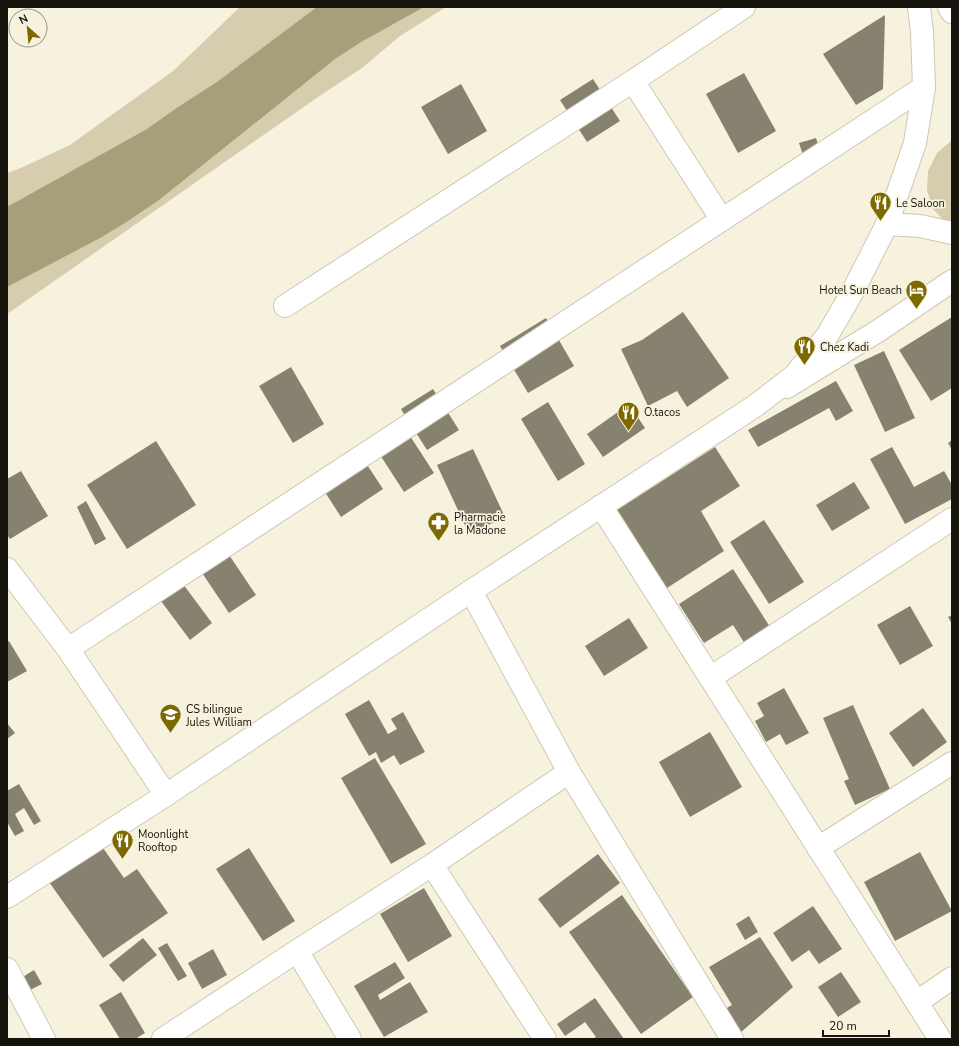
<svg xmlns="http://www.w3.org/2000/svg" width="959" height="1046" font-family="'Nunito Sans',sans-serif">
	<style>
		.green { fill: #d5cdad }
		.water { fill: #a79f7a }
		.building { fill: #86826f }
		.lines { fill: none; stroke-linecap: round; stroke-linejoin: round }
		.minor-casing { stroke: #cdc9b4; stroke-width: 24 }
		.major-casing { stroke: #cdc9b4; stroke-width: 24 }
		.minor { stroke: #fff; stroke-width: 22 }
		.major { stroke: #fff; stroke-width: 22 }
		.labels { text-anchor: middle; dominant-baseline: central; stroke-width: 3.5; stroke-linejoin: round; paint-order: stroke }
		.poi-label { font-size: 11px; fill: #15130c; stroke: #f7f2dd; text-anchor: start }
	</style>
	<rect width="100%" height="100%" fill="#f7f2dd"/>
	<!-- green -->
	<path class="green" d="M240,7H446L400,36L362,68L318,97L7,314V173L23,167L70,145L173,71Z
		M952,140V226L946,223L933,209L927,190L928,171L937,153Z"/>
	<!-- water -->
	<path class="water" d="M317,7H424L361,42L335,59L159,200L128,221L102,237L7,287V207L147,129L178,107L217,82Z"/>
	<!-- building -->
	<path class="building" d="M885,15L883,89L856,105L823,54Z
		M744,73L776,131L738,153L706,94Z
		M593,79L620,121L587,142L560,100Z
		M461,84L487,131L448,154L421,107Z
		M816,138L823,159L806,164L799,143Z
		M683,312L729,378L687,407L677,391L648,406L621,349L642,340Z
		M952,317V388L931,401L899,350Z
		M546,318L574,366L528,393L500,346Z
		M884,351L915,418L885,432L854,365Z
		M291,367L324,424L293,443L259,386Z
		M836,381L853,411L836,421L829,408L758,447L748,430Z
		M433,389L459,430L427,450L401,409Z
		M548,402L585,464L558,481L521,419Z
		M629,404L645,428L603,457L587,434Z
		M401,422L434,473L404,492L371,441Z
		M952,440V450L948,443Z
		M156,441L196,505L127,549L87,485Z
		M715,447L740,486L701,511L724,551L667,588L649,567L614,512Z
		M892,447L914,487L944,471L952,485V499L905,524L870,459Z
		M356,448L383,489L341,517L314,475Z
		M473,449L505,517L469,534L437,465Z
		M21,471L48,516L10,539L7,535V479Z
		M854,482L870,508L832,531L816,505Z
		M86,501L106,539L95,545L77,507Z
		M764,520L804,582L769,604L730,542Z
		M221,543L256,595L229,613L194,561Z
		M733,569L770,627L745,644L733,625L704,643L679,604Z
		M183,584L212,623L190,640L161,601Z
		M910,606L933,646L900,665L877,625Z
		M952,615V624L948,617Z
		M629,618L648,648L604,676L585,646Z
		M9,641L27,671L7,682V642Z
		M784,688L809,733L786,745L780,734L766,742L755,721L764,716L757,703Z
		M369,700L388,734L397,729L391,719L403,712L425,752L400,765L394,755L381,763L376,752L369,756L345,714Z
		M853,705L890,789L855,805L844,781L849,779L823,718Z
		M923,708L947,742L913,767L889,733Z
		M7,723L15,733L7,739Z
		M710,732L742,787L690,817L659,762Z
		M375,758L426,844L391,864L341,778Z
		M19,784L41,821L34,825L24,808L15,814L24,831L15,836L7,822V791Z
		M101,845L124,878L137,869L168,913L103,958L49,882Z
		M249,848L295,921L263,941L216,869Z
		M920,852L952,911L895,941L864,882Z
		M598,854L620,883L560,928L538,899Z
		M424,888L452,936L408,962L380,914Z
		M622,895L693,997L641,1034L569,932Z
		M813,906L842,949L819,964L809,950L792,962L773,933Z
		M749,916L758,932L745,940L736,924Z
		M760,937L793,987L740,1033L725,1009L732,1005L709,967Z
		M143,938L157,955L123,982L109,965Z
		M167,943L187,976L178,981L158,948Z
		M213,949L227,975L202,989L188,963Z
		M395,962L405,978L378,995L380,1000L410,982L428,1012L384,1037L354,986Z
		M34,970L42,984L28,991L21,978Z
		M841,972L861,1002L838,1017L818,987Z
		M121,992L145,1033L135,1039H120L99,1005Z
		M595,998L624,1039H592L596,1037L585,1022L565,1036L557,1024Z"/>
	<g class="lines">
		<defs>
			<path id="minor" d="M949,7L952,12
				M633,81L722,220
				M887,224L920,226L952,233
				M285,306L633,81L744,7
				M787,387L878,331L952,281
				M601,506L940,1039
				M7,569L68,649L166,795
				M471,591L569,772L732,1039
				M68,649L924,87
				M710,678L952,519
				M818,848L952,763
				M432,865L545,1039
				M297,951L350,1039
				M7,969L44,1039
				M917,1002L952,978
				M163,1039L297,951L432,865L569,772"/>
			<path id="major" d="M7,897L166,795L471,591L755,406L794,376L827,336L853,291L887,224L915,143L924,87L922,32L919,7"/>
		</defs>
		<!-- minor casing -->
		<use href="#minor" class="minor-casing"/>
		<!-- major casing -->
		<use href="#major" class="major-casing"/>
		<!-- minor -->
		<use href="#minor" class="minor"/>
		<!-- major -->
		<use href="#major" class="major"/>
	</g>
	<!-- icons -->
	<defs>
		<symbol id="restaurant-pin" viewBox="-11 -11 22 30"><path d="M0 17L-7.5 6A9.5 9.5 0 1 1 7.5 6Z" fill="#7c6900" stroke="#f7f2dd"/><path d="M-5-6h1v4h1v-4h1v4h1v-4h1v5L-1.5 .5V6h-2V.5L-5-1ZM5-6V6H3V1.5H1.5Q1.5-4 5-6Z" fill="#fff"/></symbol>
		<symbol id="hotel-pin" viewBox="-11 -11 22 30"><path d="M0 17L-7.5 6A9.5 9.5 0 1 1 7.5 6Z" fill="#7c6900" stroke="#f7f2dd"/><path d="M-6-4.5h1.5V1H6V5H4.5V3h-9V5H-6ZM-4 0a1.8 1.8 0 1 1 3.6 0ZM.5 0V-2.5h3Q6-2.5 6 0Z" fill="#fff"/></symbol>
		<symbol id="pharmacy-pin" viewBox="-11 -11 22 30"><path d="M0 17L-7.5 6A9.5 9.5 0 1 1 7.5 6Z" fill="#7c6900" stroke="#f7f2dd"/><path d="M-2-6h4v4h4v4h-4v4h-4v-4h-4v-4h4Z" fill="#fff"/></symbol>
		<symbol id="school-pin" viewBox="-11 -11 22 30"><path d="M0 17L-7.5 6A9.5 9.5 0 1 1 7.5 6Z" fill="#7c6900" stroke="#f7f2dd"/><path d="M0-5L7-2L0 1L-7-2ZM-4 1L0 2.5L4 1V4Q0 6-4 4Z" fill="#fff"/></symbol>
	</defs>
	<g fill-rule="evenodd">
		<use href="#restaurant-pin" x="868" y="190" width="25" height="34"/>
		<use href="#hotel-pin" x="904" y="278" width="25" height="34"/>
		<use href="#restaurant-pin" x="792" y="334" width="25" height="34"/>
		<use href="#restaurant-pin" x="616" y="400" width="25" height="34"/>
		<use href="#pharmacy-pin" x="426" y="510" width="25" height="34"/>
		<use href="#school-pin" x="158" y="702" width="25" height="34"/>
		<use href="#restaurant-pin" x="110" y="828" width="25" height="34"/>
	</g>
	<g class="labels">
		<!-- poi labels -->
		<g class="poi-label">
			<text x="896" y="203">Le Saloon</text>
			<text x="902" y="290" text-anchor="end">Hotel Sun Beach</text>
			<text x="820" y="347">Chez Kadi</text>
			<text x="644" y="412">O.tacos</text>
			<text x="454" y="517">Pharmacie<tspan x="454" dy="13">la Madone</tspan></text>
			<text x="186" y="709">CS bilingue<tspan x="186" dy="13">Jules William</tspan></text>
			<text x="138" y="834">Moonlight<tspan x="138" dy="13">Rooftop</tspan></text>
		</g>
	</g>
	<!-- border -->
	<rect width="959" height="1046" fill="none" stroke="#15130c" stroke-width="16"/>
	<!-- north arrow -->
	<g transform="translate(28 28) rotate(333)"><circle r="19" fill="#f7f2dd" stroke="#9d9989"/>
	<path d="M0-3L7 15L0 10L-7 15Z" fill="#7c6900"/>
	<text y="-6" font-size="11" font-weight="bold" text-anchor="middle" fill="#15130c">N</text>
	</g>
	<!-- scale -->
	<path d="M823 1030v6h66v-6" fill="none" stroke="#15130c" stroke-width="2"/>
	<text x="829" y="1030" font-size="12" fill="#15130c" stroke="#f7f2dd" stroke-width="3" paint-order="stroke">20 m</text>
</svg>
